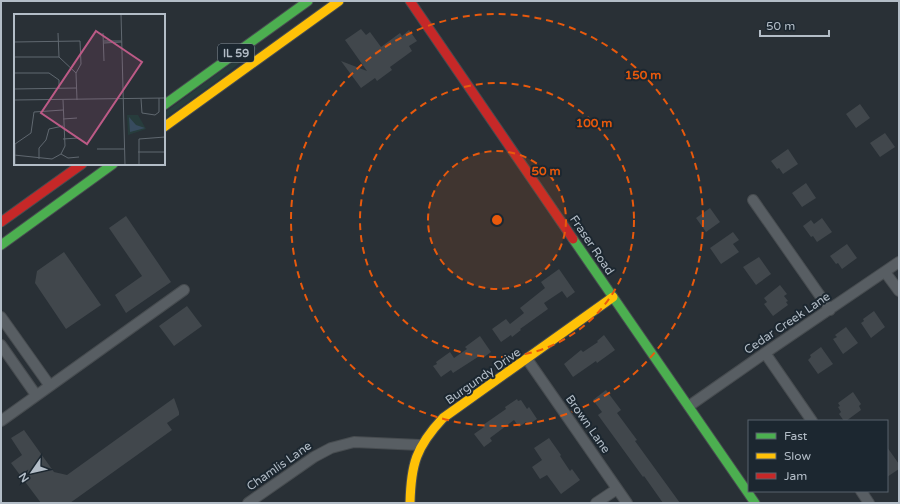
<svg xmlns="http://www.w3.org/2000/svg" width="900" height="504" font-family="'Varela Round',sans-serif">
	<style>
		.green { fill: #273c3c }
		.building { fill: #41474c }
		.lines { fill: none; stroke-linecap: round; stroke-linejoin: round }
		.street-casing { stroke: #474c50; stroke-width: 12 }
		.fast-casing { stroke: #474c50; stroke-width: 11 }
		.slow-casing { stroke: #474c50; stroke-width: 11 }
		.jam-casing { stroke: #474c50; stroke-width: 11 }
		.street { stroke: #585e63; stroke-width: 10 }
		.fast { stroke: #4caf50; stroke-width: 9 }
		.slow { stroke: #ffc107; stroke-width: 9 }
		.jam { stroke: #c62828; stroke-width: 9 }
		.ring { fill: none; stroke: #e8590c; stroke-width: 2; stroke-dasharray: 7 5 }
		.labels { text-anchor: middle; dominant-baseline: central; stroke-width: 4; stroke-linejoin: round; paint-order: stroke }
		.shield { fill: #1c2730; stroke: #86909a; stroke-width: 1 }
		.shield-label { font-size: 11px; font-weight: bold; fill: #b3bdc7 }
		.street-label { font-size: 12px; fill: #b3bdc7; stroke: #1c2730 }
		.inset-road { fill: none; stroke: #606870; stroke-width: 1 }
		.view { fill: #bc5a86; fill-opacity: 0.15; stroke: #bc5a86; stroke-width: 2 }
		.inset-edge { fill: none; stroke: #b3bdc7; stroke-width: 2 }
		.centre { fill: #e8590c; stroke: #1c2730; stroke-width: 2 }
		.ring-label { font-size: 12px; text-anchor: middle; font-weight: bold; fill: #e8590c; stroke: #1c2730; stroke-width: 4; stroke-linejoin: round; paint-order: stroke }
	</style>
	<rect width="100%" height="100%" fill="#293036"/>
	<!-- green -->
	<path class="green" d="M255,46L257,49L217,81L164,119V113Z"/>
	<!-- building -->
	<path class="building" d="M361,29L366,35L370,32L381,47L400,33L402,36L409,30L417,41L409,46L412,51L390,67L392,70L377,81L375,78L361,88L341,61L367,71L345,40Z
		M860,104L870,118L856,128L846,114Z
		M885,133L895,147L880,157L870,143Z
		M788,149L798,164L783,174L779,168L777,169L771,161Z
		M806,183L816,198L802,207L792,193Z
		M710,208L720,222L706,232L696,218Z
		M126,216L171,282L126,313L115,295L142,276L109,228Z
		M822,218L832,232L817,242L813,236L811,237L803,226L811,220L814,224Z
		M733,232L739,240L733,244L739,252L721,264L710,248Z
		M847,244L857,258L842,269L838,263L836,264L830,256Z
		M64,252L101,305L66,329L35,283L37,271Z
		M759,257L771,274L756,285L743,267Z
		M559,269L575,292L567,298L562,291L544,303L548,309L520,329L521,330L512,337L511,335L501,342L492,329L506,319L510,324L524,313L520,308L545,288L541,282Z
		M780,285L787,294L784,296L788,301L786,302L788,305L773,316L764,304L767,302L764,298Z
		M187,306L202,326L174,346L159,326Z
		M874,311L885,327L871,338L861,323L864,321L863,319Z
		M846,327L858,343L843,354L833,339L837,337L835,335Z
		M604,335L615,350L597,363L596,361L573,377L564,364L581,350L583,352L598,342L597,341Z
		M480,336L491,352L483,358L481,355L453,373L451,370L441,377L433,366L437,364L436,362L450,352L454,358L467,349L465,347Z
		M821,347L833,364L818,374L808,360L811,357L810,355Z
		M606,390L621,410L617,413L637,440L635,441L680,503H663L644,476L643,477L598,415L602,412L593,400Z
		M853,392L861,404L859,406L861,410L846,421H844L839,414L841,412L838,407L840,406L838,403Z
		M174,398L179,412V415L167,423L172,430L70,503H41L11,463L22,455L11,438L24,430L54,472L67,475Z
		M517,399L518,401L521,400L527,409L529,407L537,419L528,425L526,422L519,427L514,420L490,438L492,441L484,447L474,434L484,427L483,425L506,409L505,407Z
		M549,438L561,455L560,456L570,471L572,469L580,480L561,494L547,475L540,479L532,467L542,460L534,448Z
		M887,447L899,464V469L887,477Z"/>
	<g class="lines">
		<defs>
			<path id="street" d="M753,200L830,310
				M885,272L899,291
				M1,317L50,386
				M1,345L36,395
				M765,353L812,421
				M527,359L627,503
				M689,406L765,353L899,262
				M1,421L184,290
				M861,491L869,503
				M248,503L314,457L331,448L354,442L420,445
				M596,503L617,489"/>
			<path id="fast" d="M164,105L308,1
				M573,239L755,503
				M1,245L113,164"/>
			<path id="slow" d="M164,127L339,1
				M410,503C411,464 416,447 443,418L613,297"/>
			<path id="jam" d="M410,1L573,239
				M1,222L82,164"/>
		</defs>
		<!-- street casing -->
		<use href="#street" class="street-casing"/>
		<!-- fast casing -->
		<use href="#fast" class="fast-casing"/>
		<!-- slow casing -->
		<use href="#slow" class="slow-casing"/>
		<!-- jam casing -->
		<use href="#jam" class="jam-casing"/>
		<!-- street -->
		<use href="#street" class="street"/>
		<!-- fast -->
		<use href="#fast" class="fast"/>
		<!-- slow -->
		<use href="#slow" class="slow"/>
		<!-- jam -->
		<use href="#jam" class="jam"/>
	</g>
	<!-- distance rings -->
	<circle cx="497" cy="220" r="69" fill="#e8590c" fill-opacity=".12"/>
	<g class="ring">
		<circle cx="497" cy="220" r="69"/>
		<circle cx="497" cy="220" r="137"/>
		<circle cx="497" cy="220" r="206"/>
	</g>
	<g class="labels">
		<!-- shield labels -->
		<rect class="shield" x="218" y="44" width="36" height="18" rx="3"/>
		<g class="shield-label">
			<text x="236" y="53">IL 59</text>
		</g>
		<!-- street labels -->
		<g class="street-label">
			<text transform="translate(592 245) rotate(56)">Fraser Road</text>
			<text transform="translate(787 323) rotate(-34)">Cedar Creek Lane</text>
			<text transform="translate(483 376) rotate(-35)">Burgundy Drive</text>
			<text transform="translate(588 424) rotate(55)">Brown Lane</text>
			<text transform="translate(279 466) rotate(-35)">Chamlis Lane</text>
		</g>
	</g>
	<!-- overview -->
	<g transform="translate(14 14)">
		<rect width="151" height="151" fill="#293036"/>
		<path d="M113,101H124L132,115L114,121Z" fill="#273c3c"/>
		<path d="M115,103L122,111L131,114L116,118Z" fill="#374b5e"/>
		<path class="inset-road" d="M107,0L111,151M44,19L45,43L62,59L63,86M89,19L90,47M90,27H107M0,28L66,27L67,50L62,59M90,29L108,28M0,43H45M0,59H35L45,66V74M0,75L63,74M127,85L128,99L141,101L145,98V84M0,86L151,84M49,105L63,104M49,125L64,124M83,135H110M124,138H151M47,140L54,144L65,143M0,141L38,145L47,140L51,132L49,86M25,145V134L32,126L35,115L49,112M1,151V130L17,119L20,98L49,96M125,151V125L151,123"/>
		<path class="view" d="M82,17L128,48L73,130L27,99Z"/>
		<rect width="151" height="151" class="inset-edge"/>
	</g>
	<circle cx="497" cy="220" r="6" class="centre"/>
	<g class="ring-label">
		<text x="643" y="79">150 m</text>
		<text x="594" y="127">100 m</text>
		<text x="546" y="175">50 m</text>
	</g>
	<!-- border -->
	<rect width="900" height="504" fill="none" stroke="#b3bdc7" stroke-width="4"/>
	<!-- legend -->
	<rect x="748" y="420" width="140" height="72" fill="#1c2730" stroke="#58636c"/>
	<rect x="756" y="433" width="20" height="6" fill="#4caf50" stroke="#58636c"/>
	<text x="784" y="440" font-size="12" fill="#b3bdc7">Fast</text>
	<rect x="756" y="453" width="20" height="6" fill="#ffc107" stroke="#58636c"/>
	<text x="784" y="460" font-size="12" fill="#b3bdc7">Slow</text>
	<rect x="756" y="473" width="20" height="6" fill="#c62828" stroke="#58636c"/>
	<text x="784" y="480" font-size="12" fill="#b3bdc7">Jam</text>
	<!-- north arrow -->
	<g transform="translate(32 472) rotate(236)" stroke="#1c2730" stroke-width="3" paint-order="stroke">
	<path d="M0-3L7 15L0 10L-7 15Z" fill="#b3bdc7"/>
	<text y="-6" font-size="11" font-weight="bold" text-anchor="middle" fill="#b3bdc7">N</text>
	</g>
	<!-- scale -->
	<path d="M760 30v6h69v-6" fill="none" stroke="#b3bdc7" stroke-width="2"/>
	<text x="766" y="30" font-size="12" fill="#b3bdc7" stroke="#1c2730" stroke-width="3" paint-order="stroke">50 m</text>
</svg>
